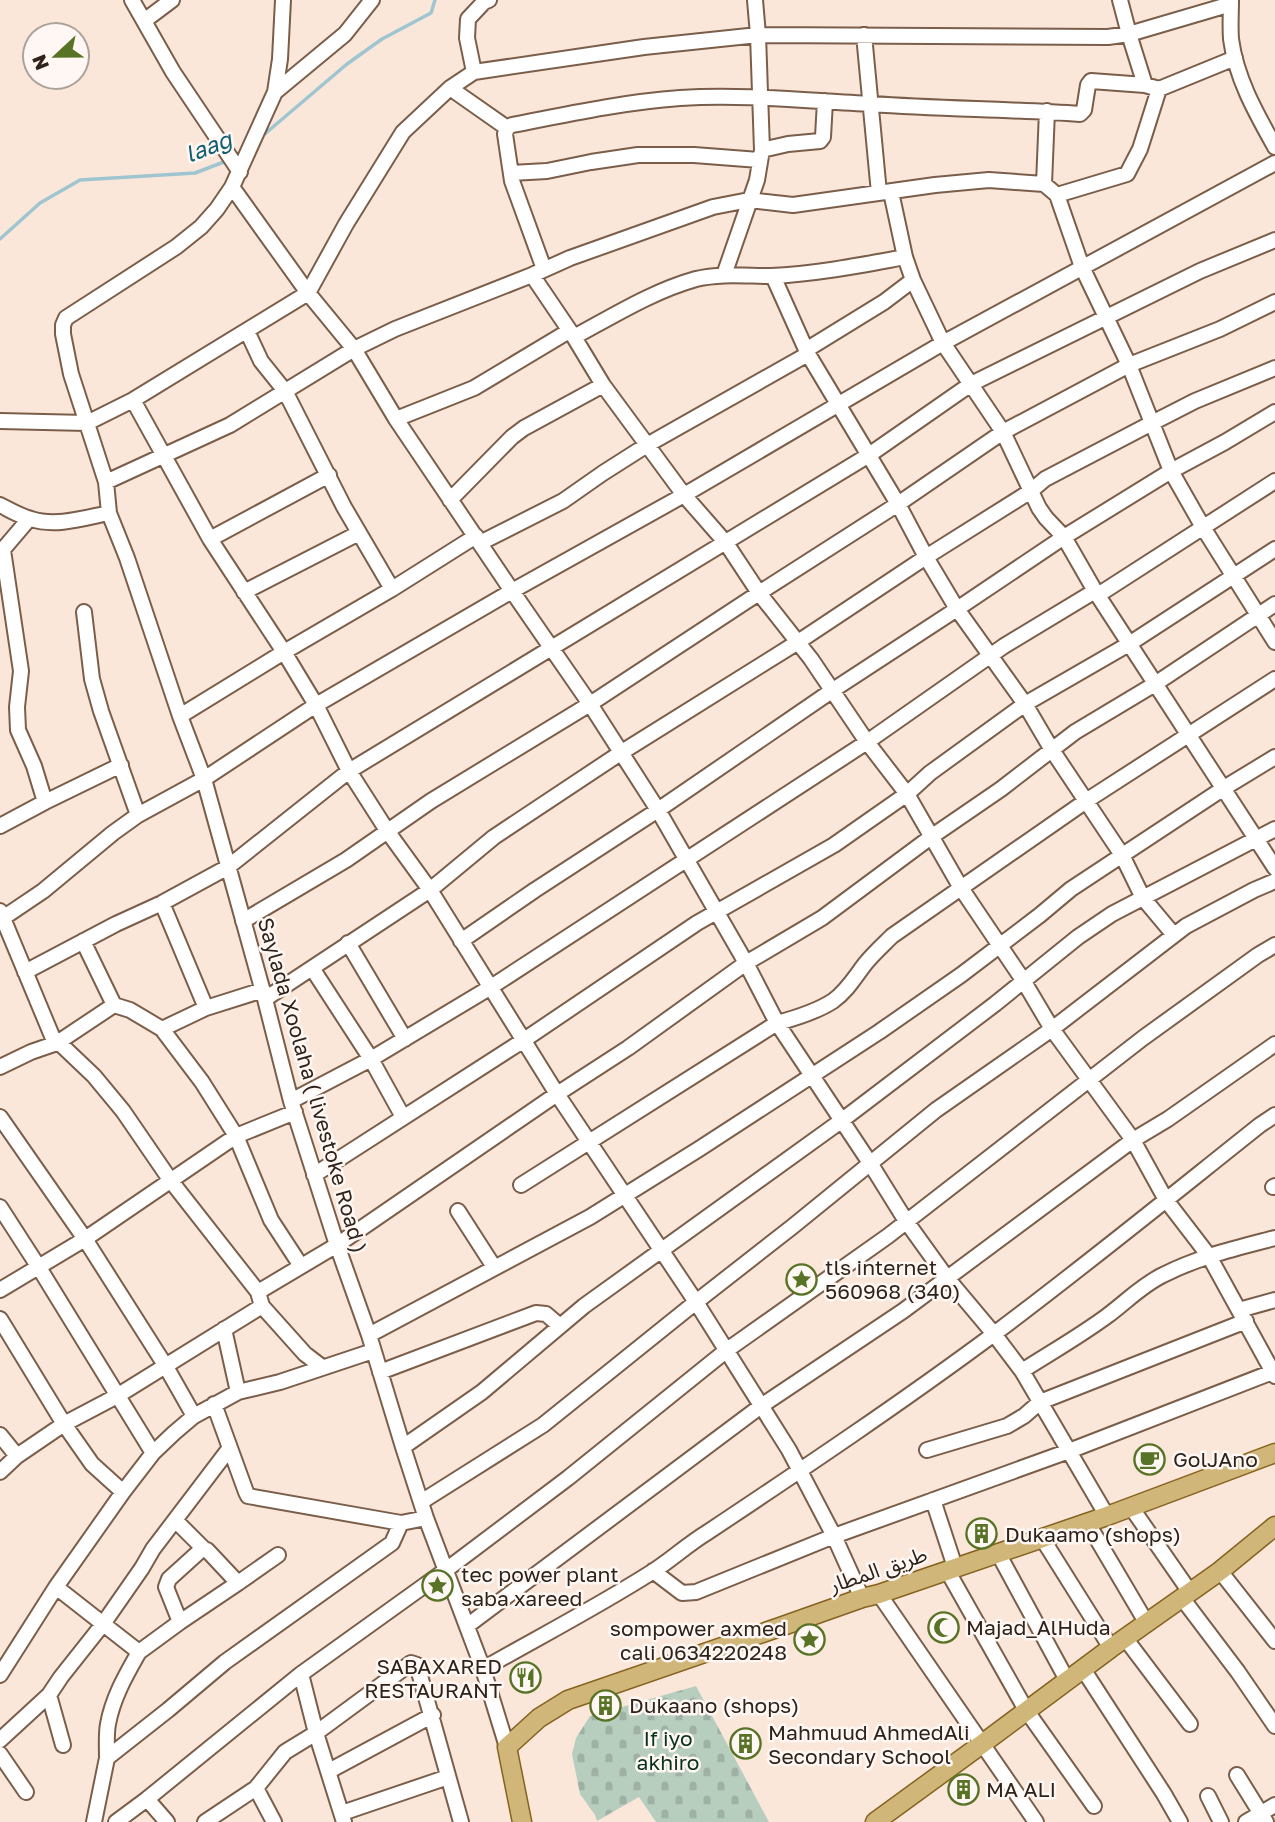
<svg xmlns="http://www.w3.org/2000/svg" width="1275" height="1822" font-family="'Golos Text','Noto Sans Arabic',sans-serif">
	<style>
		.cemetery { fill: url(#cemetery-stones) }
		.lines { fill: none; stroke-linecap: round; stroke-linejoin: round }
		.stream { stroke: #9ec5d0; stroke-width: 3.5 }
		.minor-casing { stroke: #7a5e4a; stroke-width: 18 }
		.major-casing { stroke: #84621f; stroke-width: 21 }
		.minor { stroke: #fff; stroke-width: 14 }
		.major { stroke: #d1b67a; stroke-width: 18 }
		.labels { text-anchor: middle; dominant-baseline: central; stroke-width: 5; stroke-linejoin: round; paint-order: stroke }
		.street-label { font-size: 21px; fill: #2e221a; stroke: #fef7f3 }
		.poi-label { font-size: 21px; fill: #2e221a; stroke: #fef7f3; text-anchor: start }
		.park-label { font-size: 21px; fill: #09321c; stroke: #fef7f3 }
		.water-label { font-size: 23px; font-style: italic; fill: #115e6f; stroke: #fef7f3 }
	</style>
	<defs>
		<pattern id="cemetery-stones" width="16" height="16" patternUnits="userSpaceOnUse" patternTransform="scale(1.75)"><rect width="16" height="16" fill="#b7cebf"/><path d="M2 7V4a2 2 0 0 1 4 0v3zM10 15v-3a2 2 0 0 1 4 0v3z" fill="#9eb1a4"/></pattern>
	</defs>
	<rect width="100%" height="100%" fill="#fbe7da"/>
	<!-- cemetery -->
	<path class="cemetery" d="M696,1686L769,1822H656L639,1797L597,1821L595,1815L580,1794L572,1754L576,1738L590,1716Z"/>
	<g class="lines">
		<!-- stream -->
		<path class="stream" d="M260,138L347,64L382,39L431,13L435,0
			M0,239L40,203L80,180L195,173L229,160"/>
		<defs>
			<path id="minor" d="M132,0L173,72L240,172
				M283,0L280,59L275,92L232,187L217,209L201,227L176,247L66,318L63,325V334L71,374L106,482L109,513L127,558L180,716L204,779L265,999L291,1101L337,1245L369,1335L403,1447L426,1518L483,1669L507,1747
				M1120,0L1129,34L1145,85
				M1231,0C1231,13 1230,26 1231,39C1236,78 1256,113 1275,147
				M144,21L172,0
				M864,35L879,193
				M474,72L467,38L468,19L484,2L489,0
				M450,88L507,128
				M275,92L345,34L372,0
				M507,128L512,125C568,114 624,102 680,98C744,94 808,101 872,104C941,109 1010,109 1080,114L1084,110L1088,85L1091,81L1145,85L1159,89L1235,58
				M507,128L505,134L512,181L544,269
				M762,150L788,144L820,141L823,137L825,101
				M511,173L547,171L591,162L638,155H694L759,160
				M1044,184L1047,111
				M232,187L308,293L354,349L396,419L512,591L590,704L658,810L746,963L777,1023L870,1163L906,1221L947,1278L994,1334L1022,1371L1107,1516
				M891,192L905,257L913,280L943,343L1003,432L1039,508L1046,518L1064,537L1095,591L1275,868
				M1057,195L1127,174L1140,149L1159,89
				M532,275L574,337L603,385L684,495L726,543L759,593L811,659L867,742L907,794L961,888L1023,980L1052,1029L1133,1140L1166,1200L1209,1256L1275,1376
				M724,275L757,180L762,150L758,35L755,0
				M773,276L808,354L898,504L926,557L957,609L1025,704L1052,750L1122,855L1143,898L1174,935
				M247,331L261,361L285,391L344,507L392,589
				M574,337C613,316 653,291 696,279C721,273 746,276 771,276C816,274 861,265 905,257
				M806,350L884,302L913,280
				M133,400L210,539L284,652L316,705L349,771L388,832L430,890L557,1094L696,1302L789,1450L834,1536L862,1598
				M396,419L474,388L569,331
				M0,421L87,423L133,400L308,293L346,224L403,132L450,88L474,72L644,47L758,35L1108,37L1129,34L1231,4
				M106,482L230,425L354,349L395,329L532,275L570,258L713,207L749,200L793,205L935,185L989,180L1044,184L1057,195L1082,267L1129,365L1171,471L1204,529L1275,642
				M450,500L512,437L524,428L603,385
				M0,505C10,510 20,516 31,519C56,527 84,518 109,513
				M210,539L329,475
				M480,543L563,501L603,473L647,445L808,354
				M3,550L21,671L17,707L18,730L34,766L45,802
				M0,553L29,519
				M244,592L359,533
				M1098,595L1275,481
				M180,716L284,652L392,589L476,536
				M138,815L204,779L316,705L512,591L684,495L943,343L1275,163
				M0,826L45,802L121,765
				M162,903L206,1008
				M0,911L52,1036L94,1076L123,1111L171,1181L258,1292L262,1306L305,1354L322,1367
				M3,918L43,891L113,833L138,815L101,711L92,679L84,612
				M243,921L346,860L431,801L590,704L759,593L898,504L1003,432L1129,365L1220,329L1275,302
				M83,941L114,1005
				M461,941L535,890L658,810L833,690L957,609L1064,537L1171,471L1225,442L1275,412
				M348,943L405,1039
				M312,968L371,1059L403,1117
				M25,972L116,924L162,903L228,867L349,771L869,455L971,384L1200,271L1275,240
				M265,999L430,890L494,837L622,752L798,642L926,557L1031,491L1045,479L1152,423L1195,401L1275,368
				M162,1029L206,1008L263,990
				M0,1067L31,1052L57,1043L114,1005L130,1010L162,1029L202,1082L236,1136L271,1220L301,1266
				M291,1101L371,1059L491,987L867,742L1004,646L1095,591
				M0,1117L85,1239L165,1365L194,1416
				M314,1175L524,1040L697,923L834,845L907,794L930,773L1025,704L1129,644L1275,549
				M521,1185L777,1023C796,1018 816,1012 833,1001C847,991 855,977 865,964C873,954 883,945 892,936L1086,801L1275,679
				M1273,1187L1275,1186
				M0,1207L38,1266L153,1453
				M458,1211L494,1267
				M0,1290L85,1239L236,1136L295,1112
				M258,1292L337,1245L557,1094L628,1048L746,963L822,918L931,837L1001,789L1075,732L1155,684L1275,604
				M1239,1310L1275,1300
				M0,1319L64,1424L92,1464L123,1492
				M224,1329L238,1392
				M369,1335L590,1217L699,1149L879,1032L961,975L1040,915L1071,889L1224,788L1275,757
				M1022,1371C1050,1353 1080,1336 1107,1316C1126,1302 1142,1285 1163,1275C1198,1257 1237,1248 1275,1238
				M380,1372L536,1313L546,1314L560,1326
				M214,1404L246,1492L248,1496L401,1523L426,1518
				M0,1435L17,1456
				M403,1447L482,1392L584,1306L841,1121L995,1004L1078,937L1112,914L1275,829
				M927,1450L1007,1426L1024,1416L1040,1402L1246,1321
				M0,1472L17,1456L64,1424L117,1396L262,1306
				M933,1500L955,1567
				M421,1502L543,1425L696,1302L792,1227L936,1110L1052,1029L1186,926L1254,890L1275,881
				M1131,1507L1190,1592
				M175,1520L204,1549
				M1087,1522L1146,1622
				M1042,1538L1111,1648
				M998,1553L1067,1680
				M947,1570L1026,1710L1094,1806
				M653,1571L682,1593L696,1592L834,1536L1069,1451L1275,1371
				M1220,1571L1275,1641
				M56,1587L139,1652L180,1622L166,1587L169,1579L201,1550H207L238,1583L278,1555
				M879,1594L1036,1822
				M1182,1598L1238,1672L1275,1726
				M180,1622L238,1583
				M467,1626L761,1406L903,1311L1133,1140L1168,1119L1275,1044
				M1125,1638L1190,1724
				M483,1669C539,1637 597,1607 652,1572C671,1560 688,1544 708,1532C804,1468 901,1403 994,1334C1085,1266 1172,1195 1260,1125L1275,1115
				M1083,1669L1164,1794L1180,1822
				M301,1674L316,1733L344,1822
				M0,1675L56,1587L123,1492L153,1453L174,1433L194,1416L238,1392L280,1382L373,1351
				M49,1695L63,1745
				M0,1740L49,1695L61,1677L103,1624L142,1568L153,1549L229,1449
				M0,1754L26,1792
				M107,1758C107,1747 106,1735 108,1724C113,1697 126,1675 139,1652
				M329,1771L433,1715
				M1237,1775L1266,1822
				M256,1788L285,1752L316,1733L411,1663L417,1665L461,1822
				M1208,1796L1221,1822
				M147,1799L167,1822
				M342,1813L448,1777
				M94,1822L107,1758L168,1710L225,1662L392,1543L401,1523
				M116,1822L147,1799L301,1674L446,1570L568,1478L727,1350L888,1236L1143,1038L1258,955L1275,945
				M205,1822L256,1788L274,1822
				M1246,1822L1275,1805"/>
			<path id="major" d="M522,1822L507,1747L539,1718L568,1700L780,1627L862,1598L879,1594L1107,1516L1275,1453
				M875,1822L982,1744L1111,1648L1220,1571L1275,1526"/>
		</defs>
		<!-- minor casing -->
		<use href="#minor" class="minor-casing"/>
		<!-- major casing -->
		<use href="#major" class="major-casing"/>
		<!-- minor -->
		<use href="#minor" class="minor"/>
		<!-- major -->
		<use href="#major" class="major"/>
	</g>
	<!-- icons -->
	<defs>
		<symbol id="sight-ring" viewBox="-11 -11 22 22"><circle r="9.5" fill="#fef7f3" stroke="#587326" stroke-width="1.5"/><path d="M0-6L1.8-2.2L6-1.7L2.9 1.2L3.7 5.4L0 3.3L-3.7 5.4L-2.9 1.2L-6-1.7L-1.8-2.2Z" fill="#587326"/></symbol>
		<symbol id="cafe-ring" viewBox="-11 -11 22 22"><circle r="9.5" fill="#fef7f3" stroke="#587326" stroke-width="1.5"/><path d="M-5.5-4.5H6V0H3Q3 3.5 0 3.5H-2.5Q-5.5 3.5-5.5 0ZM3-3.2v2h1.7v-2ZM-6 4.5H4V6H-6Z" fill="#587326"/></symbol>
		<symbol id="building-ring" viewBox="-11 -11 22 22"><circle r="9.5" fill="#fef7f3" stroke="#587326" stroke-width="1.5"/><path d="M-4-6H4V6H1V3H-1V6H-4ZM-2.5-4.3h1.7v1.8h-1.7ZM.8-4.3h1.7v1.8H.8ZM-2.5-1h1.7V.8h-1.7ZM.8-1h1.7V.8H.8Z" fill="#587326"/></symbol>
		<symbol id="mosque-ring" viewBox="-11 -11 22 22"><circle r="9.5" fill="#fef7f3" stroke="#587326" stroke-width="1.5"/><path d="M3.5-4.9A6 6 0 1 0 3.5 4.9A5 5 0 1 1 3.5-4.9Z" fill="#587326"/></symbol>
		<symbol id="restaurant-ring" viewBox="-11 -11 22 22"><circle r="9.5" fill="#fef7f3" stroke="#587326" stroke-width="1.5"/><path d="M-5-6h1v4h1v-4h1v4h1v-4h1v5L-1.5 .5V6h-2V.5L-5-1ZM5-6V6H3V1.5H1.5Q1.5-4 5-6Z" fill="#587326"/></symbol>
	</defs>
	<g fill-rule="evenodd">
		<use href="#sight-ring" x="784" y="1262" width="35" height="35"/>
		<use href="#cafe-ring" x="1132" y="1442" width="35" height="35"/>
		<use href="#building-ring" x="964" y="1516" width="35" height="35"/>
		<use href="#sight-ring" x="420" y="1568" width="35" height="35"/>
		<use href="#mosque-ring" x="926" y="1610" width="35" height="35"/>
		<use href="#sight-ring" x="792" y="1622" width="35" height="35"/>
		<use href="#restaurant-ring" x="508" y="1660" width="35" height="35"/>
		<use href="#building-ring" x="588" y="1688" width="35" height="35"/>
		<use href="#building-ring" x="728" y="1726" width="35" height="35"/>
		<use href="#building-ring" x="946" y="1772" width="35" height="35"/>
	</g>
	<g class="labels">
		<!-- street labels -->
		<g class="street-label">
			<text transform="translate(313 1085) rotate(74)">Saylada Xoolaha ( livestoke Road )</text>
			<text transform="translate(878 1569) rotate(-19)">طريق المطار</text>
		</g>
		<!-- poi labels -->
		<g class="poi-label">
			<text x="825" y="1267">tls internet<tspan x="825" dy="24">560968 (340)</tspan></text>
			<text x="1173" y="1459">GolJAno</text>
			<text x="1005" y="1534">Dukaamo (shops)</text>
			<text x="461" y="1574">tec power plant<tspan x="461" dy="24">saba xareed</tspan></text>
			<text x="966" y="1627">Majad_AlHuda</text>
			<text x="787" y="1628" text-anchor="end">sompower axmed<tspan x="787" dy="24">cali 0634220248</tspan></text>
			<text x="502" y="1666" text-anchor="end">SABAXARED<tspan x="502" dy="24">RESTAURANT</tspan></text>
			<text x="629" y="1705">Dukaano (shops)</text>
			<text x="768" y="1732">Mahmuud AhmedAli<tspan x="768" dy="24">Secondary School</tspan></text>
			<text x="986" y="1789">MA ALI</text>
		</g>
		<!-- park labels -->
		<g class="park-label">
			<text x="668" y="1738">If iyo<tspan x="668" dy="24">akhiro</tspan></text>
		</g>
		<!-- water labels -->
		<g class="water-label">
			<text transform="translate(208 146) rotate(-21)">laag</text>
		</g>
	</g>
	<!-- north arrow -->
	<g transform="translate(56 56) rotate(248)"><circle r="33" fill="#fef7f3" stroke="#aba29c" stroke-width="2"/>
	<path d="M0-5L12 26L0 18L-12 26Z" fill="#587326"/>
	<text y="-10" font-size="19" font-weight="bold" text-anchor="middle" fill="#2e221a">N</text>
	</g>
</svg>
